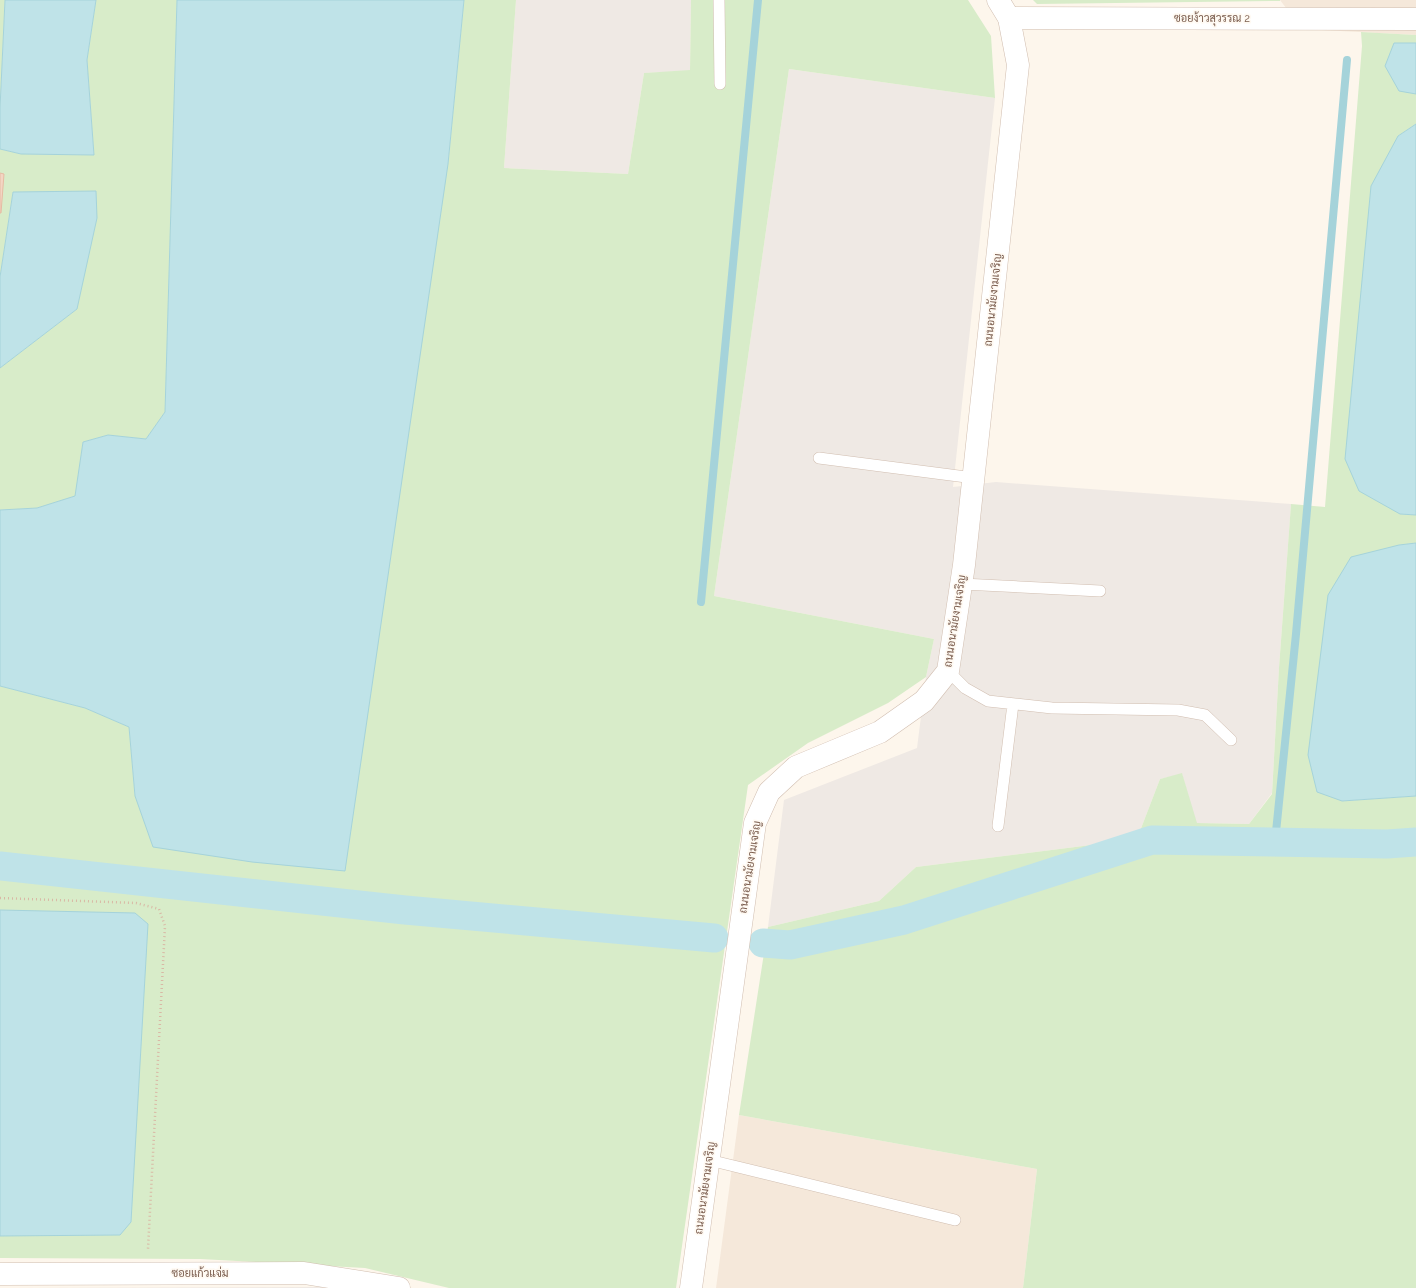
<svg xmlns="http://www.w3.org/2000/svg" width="1416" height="1288" font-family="Raleway,Sarabun,sans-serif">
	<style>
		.residential { fill: #f5e8da }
		.industrial { fill: #efe9e4 }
		.green { fill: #d8ecc9 }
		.water { fill: #bfe3e8; stroke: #a5d3da }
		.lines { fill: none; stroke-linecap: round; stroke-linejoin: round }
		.stream { stroke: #a5d3da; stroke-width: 8 }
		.canal { stroke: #bfe3e8; stroke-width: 29 }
		.building { fill: #f3d5c3; stroke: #e6bba3 }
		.service-casing { stroke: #d1beb0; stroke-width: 12 }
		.minor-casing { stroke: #d1beb0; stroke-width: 23 }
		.tertiary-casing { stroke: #d1beb0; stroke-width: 23 }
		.path { stroke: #d9b8a5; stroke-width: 2.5; stroke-dasharray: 1 3; stroke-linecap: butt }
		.service { stroke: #fff; stroke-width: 11 }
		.minor { stroke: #fff; stroke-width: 22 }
		.tertiary { stroke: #fff; stroke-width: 22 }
		.labels { text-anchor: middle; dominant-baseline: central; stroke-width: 3.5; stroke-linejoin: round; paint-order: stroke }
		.street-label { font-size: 11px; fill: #7a5c4d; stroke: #fffaf3 }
	</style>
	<rect width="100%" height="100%" fill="#fdf6ec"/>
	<!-- residential -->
	<path class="residential" d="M1280,0H1416V35L1302,29Z
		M739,1115L1037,1169L1023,1288H716Z"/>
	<!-- industrial -->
	<path class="industrial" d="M516,0H691L690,71L644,73L628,174L504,168Z
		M789,69L995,98L953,487L996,482L1291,504L1279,668L1272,793L1249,824L1196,823L1182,774L1160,779L1140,831L1099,844L916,867L879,901L768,927L784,800L917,748L926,677L934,639L714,596Z
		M321,1287L324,1288H0Z"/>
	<!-- green -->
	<path class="green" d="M0,0H5L0,108Z
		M96,0H177L165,412L146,439L108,435L83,442L76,496L37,508L0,510V368L77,309L13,192L0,277V149L21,154L94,155L87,60Z
		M464,0H516L504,168L628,174L644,73L690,70L691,0H968L991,36L995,98L789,69L714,596L934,639L926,677L888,703L808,743L748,785L676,1288H449L365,1268L200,1259L0,1258V686L85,708L129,727L135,796L448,164Z
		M1033,0H1280V1L1037,4Z
		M1361,32L1416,35V124L1398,136L1400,514L1416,515V543L1399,545L1342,801L1416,796V1288H1023L1037,1169L739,1115L768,927L879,901L916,867L1099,844L1140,831L1160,779L1182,773L1197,823L1249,824L1272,794L1279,668L1291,504L1325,507L1362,46Z"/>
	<!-- water -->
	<path class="water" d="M5,0H96L87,60L94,155L21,154L0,149V108Z
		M177,0H464L448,164L345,871L252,862L153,847L135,796L129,727L85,708L0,686V510L37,508L75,496L83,442L108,435L146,439L165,412Z
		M1394,43H1416V94L1399,91L1385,66Z
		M1416,124V515L1400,514L1359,491L1345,459L1371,186L1398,136Z
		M96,191L97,218L77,309L0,368V277L13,192Z
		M1416,543V796L1342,801L1317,792L1308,755L1328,595L1351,557L1399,545Z
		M0,910L135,913L148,924L131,1222L120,1235L0,1236Z"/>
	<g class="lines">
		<!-- stream -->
		<path class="stream" d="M701,602L758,0
			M1275,842L1296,634L1347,60"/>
		<!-- canal -->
		<path class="canal" d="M0,866L405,910L714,938
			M763,943L790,945L904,920L1152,840L1387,844L1416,842"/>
	</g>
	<!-- building -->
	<path class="building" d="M0,173L4,174L1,213H0Z"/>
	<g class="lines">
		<defs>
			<path id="service" d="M719,0L720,84
				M819,458L974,478
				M962,584L1100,591
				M948,671L965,688L988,701L1052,708L1178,710L1205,715L1231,740
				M998,826L1013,704
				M709,1160L955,1220"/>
			<path id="minor" d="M1009,18L1416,19
				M0,1274L304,1273L399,1288"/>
			<path id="tertiary" d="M691,1288L755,823L769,792L796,767L880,732L924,701L948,671L964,565L1018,65L1009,18L998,0"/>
		</defs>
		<!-- service casing -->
		<use href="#service" class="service-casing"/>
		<!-- minor casing -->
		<use href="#minor" class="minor-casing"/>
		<!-- tertiary casing -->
		<use href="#tertiary" class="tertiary-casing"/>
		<!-- path -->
		<path class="path" d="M0,898L136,903L159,909L165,926L148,1249"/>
		<!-- service -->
		<use href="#service" class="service"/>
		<!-- minor -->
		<use href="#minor" class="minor"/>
		<!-- tertiary -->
		<use href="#tertiary" class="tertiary"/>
	</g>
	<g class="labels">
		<!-- street labels -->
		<g class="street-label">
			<text x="1212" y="18">ซอยง้าวสุวรรณ 2</text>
			<text transform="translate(993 300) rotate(-84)">ถนนอนามัยงามเจริญ</text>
			<text transform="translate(955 621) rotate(-81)">ถนนอนามัยงามเจริญ</text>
			<text transform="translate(750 867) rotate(-81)">ถนนอนามัยงามเจริญ</text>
			<text transform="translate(705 1188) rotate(-82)">ถนนอนามัยงามเจริญ</text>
			<text x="200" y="1273">ซอยแก้วแจ่ม</text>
		</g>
	</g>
</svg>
